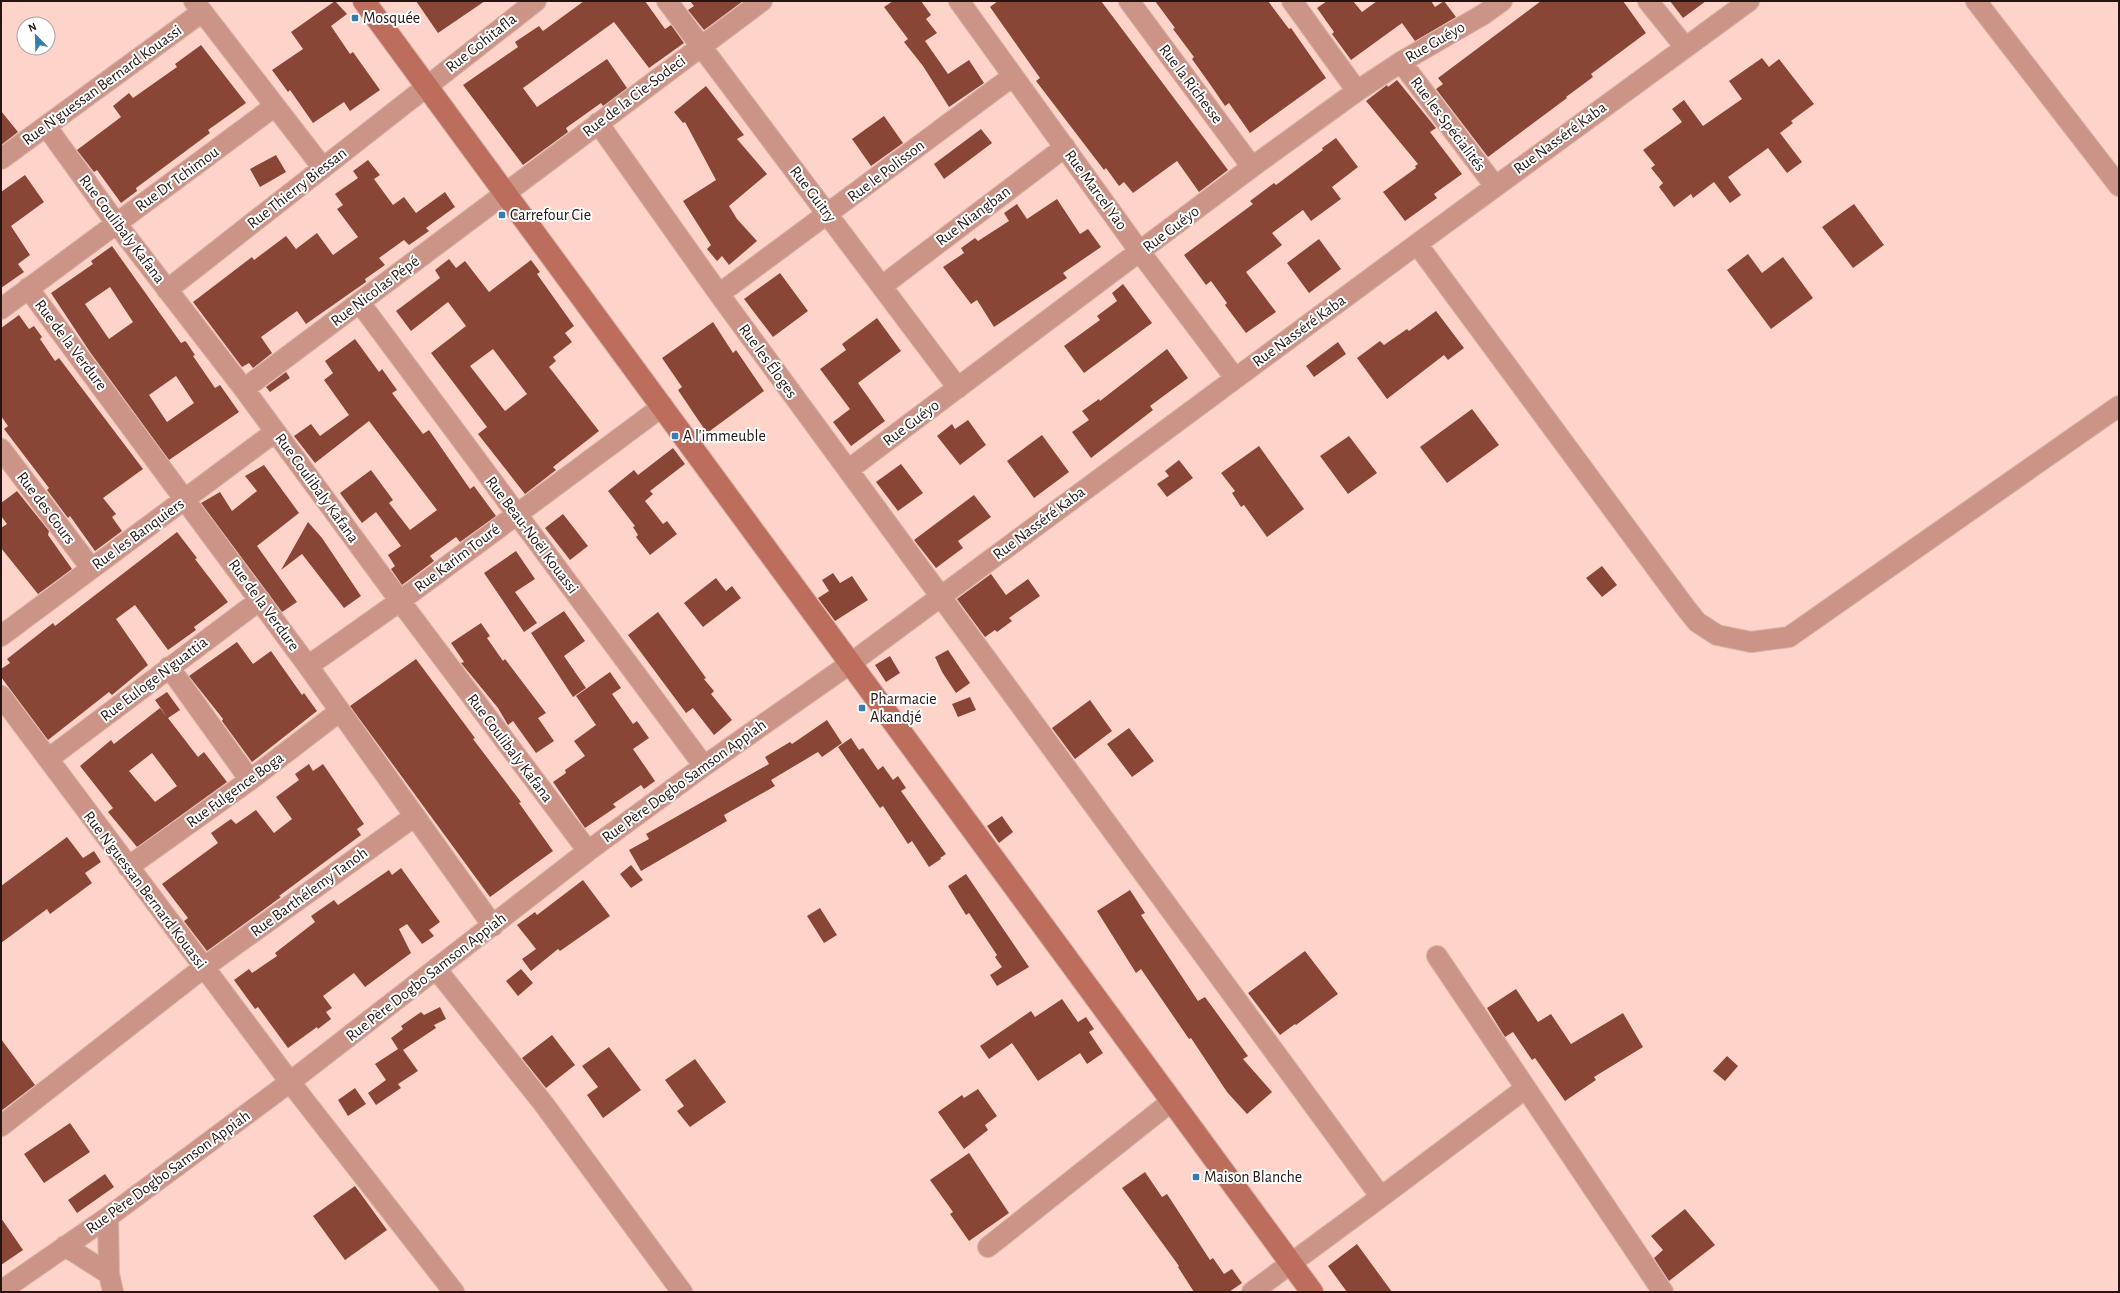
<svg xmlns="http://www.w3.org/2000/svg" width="2120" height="1293" font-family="'Alegreya Sans',sans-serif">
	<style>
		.building { fill: #894637; fill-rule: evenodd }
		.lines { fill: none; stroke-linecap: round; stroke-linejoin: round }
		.street-casing { stroke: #d7b2a9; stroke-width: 22 }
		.secondary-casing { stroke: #d7b2a9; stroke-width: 24 }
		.street { stroke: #cb9487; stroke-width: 20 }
		.secondary { stroke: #bd6d5b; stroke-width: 22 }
		.poi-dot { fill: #357cb1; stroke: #fff; stroke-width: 1.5 }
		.labels { text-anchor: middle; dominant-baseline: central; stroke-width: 4; stroke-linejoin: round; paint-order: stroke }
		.poi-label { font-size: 16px; fill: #241512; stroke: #fff; text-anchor: start }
		.street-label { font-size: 16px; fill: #241512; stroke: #fff }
	</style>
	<rect width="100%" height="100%" fill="#fed4ca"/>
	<!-- building -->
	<path class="building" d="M335,1L347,14L331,26L350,54L353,52L380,90L350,111L344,102L313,123L290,90L288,92L272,70L303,49L291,32Z
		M416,1H485L438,33Z
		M584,1H645L665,29L671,25L684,43L649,68L614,22L523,88L537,107L607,59L627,88L603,106L601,103L566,128L568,132L523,165L463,85L518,47L515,42L539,26L543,31Z
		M690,1H743L704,30L688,10L694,6Z
		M893,1H921L931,15L926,19L937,33L925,41L948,74L969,60L984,83L949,107L923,66L904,42L908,39L884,7Z
		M998,1H1101L1228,170L1199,192L1177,161L1133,193L1124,182L1119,186L1106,168L1104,170L1036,81L1040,78L990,7Z
		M1155,1H1268L1289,29L1291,28L1326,78L1250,133L1229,103L1225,106L1212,87L1192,59L1194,57L1173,29L1175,28Z
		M1327,1H1353L1362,12L1377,1H1431L1435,7L1444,1L1456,17L1415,41L1402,23L1351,60L1332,34L1334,32L1317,8Z
		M1541,1H1623L1646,33L1591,74L1593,77L1566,97L1567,98L1488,157L1436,89L1443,84L1438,78Z
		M1670,1H1706L1683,18Z
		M201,45L246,103L208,130L210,133L136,188L137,191L121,203L97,170L94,172L77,150L121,117L113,106L129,93L133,98L177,67L175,64Z
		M1762,58L1769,67L1779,59L1814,104L1791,121L1793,123L1780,133L1802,162L1787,173L1768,148L1728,177L1741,195L1730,203L1714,182L1693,198L1691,194L1674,207L1659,187L1663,183L1651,168L1655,165L1643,150L1682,122L1672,109L1684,100L1703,126L1742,99L1729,81Z
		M1397,80L1436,128L1430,132L1462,174L1434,194L1437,198L1405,221L1383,192L1416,168L1415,166L1418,164L1366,101L1387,85L1388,87Z
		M706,86L744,135L737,139L767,174L729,206L737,219L757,241L729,265L722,256L717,261L707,249L711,245L683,201L716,180L685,122L683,123L674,112Z
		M1,111L18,132L1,145Z
		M884,116L903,143L871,166L852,139Z
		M981,129L992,143L944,179L934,164Z
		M1336,138L1358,167L1332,187L1341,199L1311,221L1303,210L1272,233L1282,245L1246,272L1276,312L1246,333L1225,305L1227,303L1211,281L1206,285L1184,255L1253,204L1250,201L1274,183L1276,185L1323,150L1322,148Z
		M276,155L286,172L260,187L250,169Z
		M368,160L380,175L374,179L393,205L404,197L416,213L445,192L455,207L426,228L429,231L409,245L404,240L379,258L385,265L365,279L366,282L306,324L297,311L261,337L272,353L253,368L249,363L242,367L193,302L252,257L254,260L286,236L296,249L317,233L333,255L358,237L337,209L343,205L335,194L358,178L353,171Z
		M25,175L44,202L11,226L30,255L18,264L24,272L1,288V192Z
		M1057,199L1080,234L1088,229L1101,247L1063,273L1067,278L994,327L977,300L971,304L943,267L964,253L961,248L975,238L978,241L1009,221L1004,213L1017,204L1027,219Z
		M1854,204L1884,245L1853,268L1822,227Z
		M1319,239L1341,269L1309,293L1287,263Z
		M112,246L181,343L185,341L187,343L195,355L193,356L215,388L220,385L239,412L169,460L90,352L51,293L93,264L91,261ZM110,287L133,322L109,339L85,304ZM176,376L194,403L167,422L149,395Z
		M1748,254L1762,273L1783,257L1813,298L1771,329L1727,270Z
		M449,259L456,268L465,261L489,292L531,260L540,272L537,274L574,326L565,333L572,342L553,357L556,361L549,367L599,431L553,467L556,470L525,494L478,434L487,427L431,353L466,326L448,302L411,331L396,311L440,278L435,270ZM493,349L527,394L505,411L470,366Z
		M780,273L808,311L773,337L744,299Z
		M1123,284L1152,323L1084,373L1064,346L1100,320L1097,316L1117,301L1112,293Z
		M1436,311L1464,348L1448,360L1444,355L1387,399L1357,358L1380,341L1384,345L1407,329L1409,331Z
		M19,315L29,329L34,326L42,337L40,339L55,361L59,358L143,469L103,498L116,514L112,517L122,531L95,551L70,516L68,518L47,490L49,488L4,429L8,426L1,416V328Z
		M877,318L901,351L858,383L885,421L851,446L833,422L850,409L820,369L846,350L842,344Z
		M713,322L733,353L736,350L764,391L707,433L678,390L682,387L662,358Z
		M355,339L379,372L382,369L397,390L392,393L423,434L429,430L470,489L474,486L496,516L460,542L456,537L430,556L434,561L402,585L391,569L395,566L388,555L401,546L376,512L362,523L340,493L371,470L393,500L389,503L410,530L437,510L369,421L315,463L294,436L311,424L320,436L349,415L324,380L333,373L325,361Z
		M1338,342L1346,354L1314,377L1306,366Z
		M1167,349L1188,378L1150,406L1153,410L1091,458L1072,432L1089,420L1082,411L1099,399L1100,401Z
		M286,372L290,378L270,392L266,387Z
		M1472,409L1499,445L1447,483L1420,447Z
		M968,420L986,445L960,465L937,436L952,424L955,429Z
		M1042,435L1069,472L1034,498L1007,461Z
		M1349,436L1377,473L1348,494L1320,456Z
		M1259,446L1304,509L1267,537L1244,505L1241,507L1232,493L1235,491L1221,473Z
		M673,448L685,464L650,491L653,494L645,501L663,524L667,521L677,534L650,555L636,537L638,535L633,527L635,526L608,491L634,470L638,475Z
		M1179,460L1193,478L1167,497L1157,484L1169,476L1165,471Z
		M901,464L923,493L898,511L876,482Z
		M264,465L299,513L257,546L297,602L282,612L201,503L220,492L232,511L257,491L245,476Z
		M17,491L49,531L48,535L72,569L38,594L1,548V528L7,524L1,516V503Z
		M974,495L991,517L958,541L963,548L936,568L914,540Z
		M563,514L588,546L570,560L545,528Z
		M308,522L322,538L361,596L344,608L302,554L281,570Z
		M177,532L197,558L195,559L228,602L194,627L196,630L168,650L135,605L116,619L148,665L112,695L109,692L48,740L1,677V669L10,663L7,659L53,623L55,626Z
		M516,551L535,579L515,592L537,623L524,632L484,573Z
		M1602,566L1617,585L1602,597L1586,578Z
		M833,573L840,583L852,576L868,600L835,621L818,598L829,591L822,580Z
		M991,574L1006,595L1028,579L1040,596L1009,618L1012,621L997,632L995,630L985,637L957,599Z
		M716,578L726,591L732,586L741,598L703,627L684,603Z
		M564,611L585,641L564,656L586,688L573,697L531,633Z
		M658,612L706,678L704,679L714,691L711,694L732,720L714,735L693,708L686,713L628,635Z
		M481,623L490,636L487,638L503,661L505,659L546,713L538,718L554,741L536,753L513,721L508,725L498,708L461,663L464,662L451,643Z
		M237,642L253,664L271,651L302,695L304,693L317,711L252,762L222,721L223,719L189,676Z
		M948,650L970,683L956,693L942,672L935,657Z
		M890,656L900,673L886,682L875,665Z
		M416,659L475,738L473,739L521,802L519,803L553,851L490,897L350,706Z
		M610,672L621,688L612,694L633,724L637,721L649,738L633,749L655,781L644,789L641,785L613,804L616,807L585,828L553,782L566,773L565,770L585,756L574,741L596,725L576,696Z
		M167,692L180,710L168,718L198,757L204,752L227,782L137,847L108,812L113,808L80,766L111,740L114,744L160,708L167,717L155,700ZM152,753L177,786L155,802L129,771Z
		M970,697L976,710L958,717L952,704Z
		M1090,700L1112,731L1075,759L1052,728Z
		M827,720L842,743L822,757L818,752L771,780L775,786L724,815L727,821L641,871L629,850L649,839L646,834L769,764L765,757L790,742L792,744Z
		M1129,728L1154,761L1132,777L1107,744Z
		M851,738L859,750L863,748L878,770L883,766L893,780L898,776L906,788L901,791L946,854L940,858L941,859L929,867L912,841L908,844L883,806L880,808L838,747Z
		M309,764L313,771L323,764L364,824L357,829L361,835L279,896L281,897L207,951L184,921L188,918L162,884L218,843L211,833L231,819L236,824L256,810L274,833L292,819L276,797L299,780L295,774Z
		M1002,816L1013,832L999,843L987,826Z
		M67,837L83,858L94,851L101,862L85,873L92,883L50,914L47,909L1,943V886Z
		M631,865L643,880L631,888L620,874Z
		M401,868L440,922L429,930L434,936L422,944L407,924L399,929L411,953L365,987L354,973L323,996L332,1008L326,1012L331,1019L318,1029L317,1027L288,1048L258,1007L255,1009L234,980L249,969L252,973L277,956L275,953L315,922L311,916L334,900L338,905L389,870L392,875Z
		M966,874L1029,967L997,986L990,975L1002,967L995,957L997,955L969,913L966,915L948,886Z
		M583,880L610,916L560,951L558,949L531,971L522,959L536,949L517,925L535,912L537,915Z
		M1130,890L1145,913L1141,915L1198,1001L1205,997L1248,1056L1243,1059L1272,1092L1247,1114L1227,1092L1191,1038L1189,1039L1141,969L1136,973L1097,911Z
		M820,908L837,935L824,943L807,916Z
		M1305,951L1338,994L1296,1025L1295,1024L1280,1035L1248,993Z
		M521,969L533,983L518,996L506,981Z
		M1516,989L1538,1022L1551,1014L1571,1044L1623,1013L1643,1047L1594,1077L1596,1080L1565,1101L1535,1058L1532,1060L1513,1032L1505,1037L1487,1008Z
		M1062,999L1078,1022L1086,1017L1094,1029L1089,1032L1103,1053L1087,1064L1080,1053L1038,1081L1012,1043L989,1059L980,1046L1031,1011L1035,1017Z
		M440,1007L446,1019L434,1025L436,1028L403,1050L418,1071L398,1084L401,1088L376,1105L368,1093L386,1080L375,1064L398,1049L391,1038L403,1029L401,1026L421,1012L424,1015Z
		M552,1035L575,1065L546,1088L522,1058Z
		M1,1039L35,1085L1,1111Z
		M609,1047L641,1090L603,1118L587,1095L598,1087L582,1066Z
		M1727,1056L1738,1066L1725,1081L1713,1071Z
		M695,1059L726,1102L690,1127L677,1111L684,1106L665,1080Z
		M355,1088L366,1104L348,1116L338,1100Z
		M978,1089L997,1116L985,1125L988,1130L964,1149L938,1112L962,1095L964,1098Z
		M70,1123L90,1152L44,1183L24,1154Z
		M969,1153L1009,1213L969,1241L950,1214L953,1212L930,1180Z
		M1145,1172L1162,1197L1167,1194L1210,1260L1213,1258L1224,1274L1232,1269L1242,1283L1229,1292H1194L1178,1267L1179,1266L1122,1188Z
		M105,1174L114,1187L77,1213L68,1200Z
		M355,1186L387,1230L345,1260L313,1216Z
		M1685,1209L1715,1245L1669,1281L1654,1258L1663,1250L1651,1236Z
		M1,1218L23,1250L1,1265Z
		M1357,1244L1392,1292H1347L1328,1266Z"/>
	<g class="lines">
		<defs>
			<path id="street" d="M194,1L323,168
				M667,1L958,388
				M959,1L1140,252L1235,378
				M1129,1L1252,167
				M1292,1L1357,91
				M1648,1L1685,47
				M1976,1L2119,186
				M1401,62L1495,186
				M598,123L719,294L1381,1197L1252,1292
				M46,126L116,223L244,389L400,601L588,851
				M1,159L202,12
				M1417,244L1685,607L1697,622L1717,635L1751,642L1789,637L2119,406
				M882,286L1065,147
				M28,288L308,666L493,926
				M167,290L536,1
				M719,294L1013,76
				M360,303L704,766
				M1,309L275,106
				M244,389L762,1
				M1,449L91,568
				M848,470L1252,167L1357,91L1401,62L1484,14L1502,1
				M1,636L275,432
				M308,666L400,601L663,406
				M169,667L250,780
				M1,696L290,1082L454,1292
				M48,759L260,600
				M128,867L250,780L340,711
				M1437,956L1663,1292
				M437,970L543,1103L682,1292
				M1,1126L203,968L415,816
				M1381,1197L1526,1088
				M108,1217L109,1274L113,1292
				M65,1246L109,1274
				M988,1247L1172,1101
				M1,1291L108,1217L290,1082L588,851L704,766L851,663L1417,244L1749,1"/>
			<path id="secondary" d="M364,1L1312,1292"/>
		</defs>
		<!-- street casing -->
		<use href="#street" class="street-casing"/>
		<!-- secondary casing -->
		<use href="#secondary" class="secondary-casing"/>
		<!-- street -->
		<use href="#street" class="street"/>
		<!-- secondary -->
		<use href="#secondary" class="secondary"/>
	</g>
	<!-- markers -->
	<g class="poi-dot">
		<rect x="351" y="14" width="8" height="8" rx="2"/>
		<rect x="498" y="211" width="8" height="8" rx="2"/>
		<rect x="671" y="432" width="8" height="8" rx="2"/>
		<rect x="858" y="704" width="8" height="8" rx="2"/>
		<rect x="1192" y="1173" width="8" height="8" rx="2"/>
	</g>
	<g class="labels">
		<!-- poi labels -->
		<g class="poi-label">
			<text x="363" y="18">Mosquée</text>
			<text x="510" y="215">Carrefour Cie</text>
			<text x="683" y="436">A l'immeuble</text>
			<text x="870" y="699">Pharmacie<tspan x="870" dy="18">Akandjé</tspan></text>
			<text x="1204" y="1177">Maison Blanche</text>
		</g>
		<!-- street labels -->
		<g class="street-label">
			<text transform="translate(1435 42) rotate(-30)">Rue Guéyo</text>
			<text transform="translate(481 43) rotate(-38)">Rue Gohitafla</text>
			<text transform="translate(1191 84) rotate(53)">Rue la Richesse</text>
			<text transform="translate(102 85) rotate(-36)">Rue N'guessan Bernard Kouassi</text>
			<text transform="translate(634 96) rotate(-37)">Rue de la Cie-Sodeci</text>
			<text transform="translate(1448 124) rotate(53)">Rue les Spécialités</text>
			<text transform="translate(1560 138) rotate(-36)">Rue Nasséré Kaba</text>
			<text transform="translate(886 171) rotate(-37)">Rue le Polisson</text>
			<text transform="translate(177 179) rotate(-36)">Rue Dr Tchimou</text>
			<text transform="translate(297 188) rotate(-38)">Rue Thierry Biessan</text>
			<text transform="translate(1096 190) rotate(54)">Rue Marcel Yao</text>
			<text transform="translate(813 194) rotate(53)">Rue Guitry</text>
			<text transform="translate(973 216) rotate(-37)">Rue Niangban</text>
			<text transform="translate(122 229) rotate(53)">Rue Coulibaly Kafana</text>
			<text transform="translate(1171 229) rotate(-37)">Rue Guéyo</text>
			<text transform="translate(375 291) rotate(-37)">Rue Nicolas Pépé</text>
			<text transform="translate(1299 331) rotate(-36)">Rue Nasséré Kaba</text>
			<text transform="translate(71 345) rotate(53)">Rue de la Verdure</text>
			<text transform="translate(768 361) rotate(54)">Rue les Éloges</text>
			<text transform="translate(911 423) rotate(-37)">Rue Guéyo</text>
			<text transform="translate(317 488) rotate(54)">Rue Coulibaly Kafana</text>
			<text transform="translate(46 508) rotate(53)">Rue des Cours</text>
			<text transform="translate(1039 523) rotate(-37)">Rue Nasséré Kaba</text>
			<text transform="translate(138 534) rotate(-36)">Rue les Banquiers</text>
			<text transform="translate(532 535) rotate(53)">Rue Beau-Noël Kouassi</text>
			<text transform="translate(457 558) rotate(-37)">Rue Karim Touré</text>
			<text transform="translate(264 605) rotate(54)">Rue de la Verdure</text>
			<text transform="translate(154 679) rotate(-37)">Rue Euloge N'guattia</text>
			<text transform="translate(510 748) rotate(53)">Rue Coulibaly Kafana</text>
			<text transform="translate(684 781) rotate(-36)">Rue Père Dogbo Samson Appiah</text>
			<text transform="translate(235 790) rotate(-36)">Rue Fulgence Boga</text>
			<text transform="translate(145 890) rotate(53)">Rue N'guessan Bernard Kouassi</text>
			<text transform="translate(309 892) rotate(-36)">Rue Barthélemy Tanoh</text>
			<text transform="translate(426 977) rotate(-38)">Rue Père Dogbo Samson Appiah</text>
			<text transform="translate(168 1172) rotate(-36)">Rue Père Dogbo Samson Appiah</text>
		</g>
	</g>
	<!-- border -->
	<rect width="2120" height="1293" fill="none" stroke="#241512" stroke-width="4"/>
	<!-- north arrow -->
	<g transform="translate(36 36) rotate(337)"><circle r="19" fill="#ffffff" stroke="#a7a1a0"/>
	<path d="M0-3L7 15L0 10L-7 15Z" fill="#357cb1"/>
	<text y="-6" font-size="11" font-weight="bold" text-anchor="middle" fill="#241512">N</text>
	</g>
</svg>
